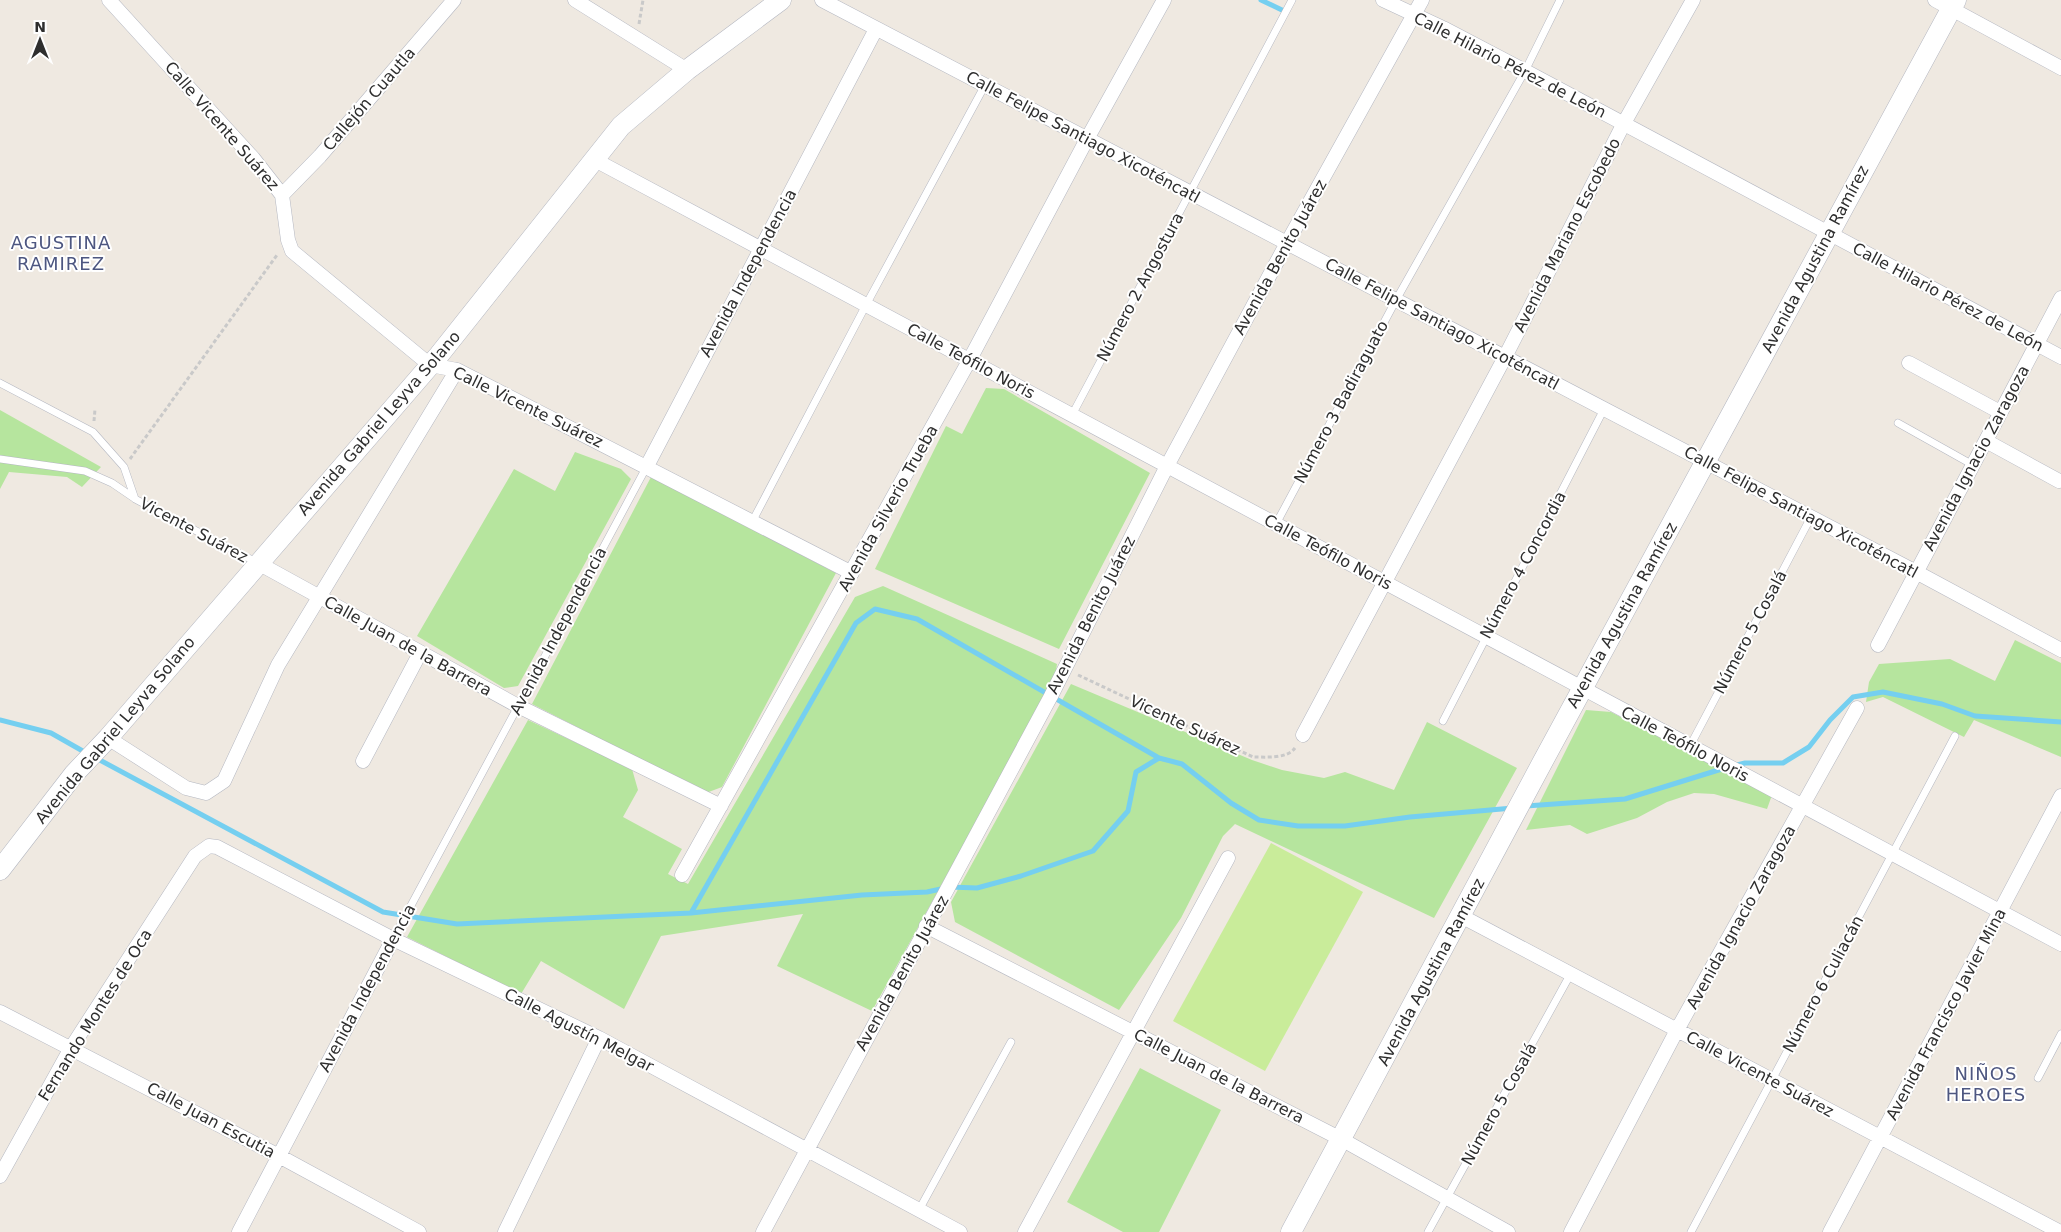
<svg xmlns="http://www.w3.org/2000/svg" width="2061" height="1232" font-family="'DejaVu Sans',sans-serif">
	<style>
		.green { fill: #b6e59e }
		.pitch { fill: #c9ec9a }
		.lines { fill: none; stroke-linecap: round; stroke-linejoin: round }
		.stream { stroke: #75cff0; stroke-width: 5 }
		.lane-casing { stroke: #b4b7c1; stroke-width: 8 }
		.street-casing { stroke: #b4b7c1; stroke-width: 15 }
		.secondary-casing { stroke: #b4b7c1; stroke-width: 21 }
		.path { stroke: #c9c9c9; stroke-width: 3; stroke-dasharray: 4 2.5; stroke-linecap: butt }
		.lane { stroke: #fff; stroke-width: 7 }
		.street { stroke: #fff; stroke-width: 14 }
		.secondary { stroke: #fff; stroke-width: 20 }
		.labels { text-anchor: middle; dominant-baseline: central; stroke-width: 4; stroke-linejoin: round; paint-order: stroke }
		.street-label { font-size: 16px; fill: #2e2e2e; stroke: #fff }
		.neighbourhood-label { font-size: 18px; letter-spacing: 1px; fill: #4d5680; stroke: #fff }
	</style>
	<rect width="100%" height="100%" fill="#efe9e1"/>
	<!-- green -->
	<path class="green" d="M986,388L1004,389L1150,473L1059,649L875,569L946,426L962,434Z
		M0,410L101,467L82,487L67,477L9,472L0,489Z
		M575,452L621,469L631,479L518,686L504,688L417,636L514,469L555,491Z
		M651,477L836,573L722,787L706,793L532,704Z
		M883,586L1057,664L1055,678L872,1011L777,966L803,914L661,936L624,1009L541,961L521,994L407,937L528,720L632,769L638,790L623,817L682,849L668,874L688,884L855,597Z
		M2015,640L2061,663V757L1974,720L1964,737L1883,697L1866,702L1869,682L1879,664L1950,659L1995,681Z
		M1071,684L1252,760L1282,770L1324,778L1345,772L1394,790L1427,722L1517,768L1434,918L1235,824L1223,836L1181,918L1119,1010L955,922L951,902Z
		M1586,710L1611,712L1772,795L1767,809L1714,794L1694,793L1667,802L1637,818L1587,834L1570,825L1526,830Z
		M1140,1068L1221,1110L1159,1232H1123L1067,1202Z"/>
	<!-- pitch -->
	<path class="pitch" d="M1271,843L1363,892L1265,1071L1173,1021Z"/>
	<g class="lines">
		<!-- stream -->
		<path class="stream" d="M1261,0L1284,11
			M0,720L51,733L88,754
			M96,758L383,912L457,924L691,913L862,895L927,892L950,887L977,888L1021,876L1093,851L1128,811L1136,772L1159,758L1182,764L1231,803L1259,820L1298,826H1345L1410,817L1513,808
			M1733,766L1745,763H1783L1809,747L1830,720L1853,697L1883,692L1942,704L1975,716L2061,722
			M1526,806L1625,799L1725,768
			M691,913L856,623L875,609L917,619L1159,758"/>
		<defs>
			<path id="lane" d="M0,383L93,432L124,467L135,499L256,562
				M1072,415L1292,0
				M1898,423L1973,465
				M0,459L85,471L112,483L134,498
				M752,522L866,305L985,85
				M1276,524L1396,300L1525,71L1560,0
				M1443,721L1604,409
				M1690,746L1811,517
				M393,939L647,466
				M2038,1078L2061,1034
				M919,1210L1011,1042
				M1428,1232L1570,975
				M1691,1232L1955,736"/>
			<path id="street" d="M109,0L253,158L282,195L288,240L292,251L430,365L457,370L852,573
				M575,0L687,70
				M822,0L1916,572L2061,650
				M1383,0L1443,28L1525,71L2061,357
				M1935,0L2061,68
				M595,160L2061,944
				M282,195L320,156L454,0
				M1909,363L2000,412
				M1986,441L2059,481
				M647,466L876,29
				M258,563L518,706L721,806
				M1878,645L2061,298
				M1303,735L1505,357L1624,123L1693,0
				M108,738L186,788L206,793L224,781L278,665L457,370
				M363,761L420,653
				M682,875L969,361L1087,139L1164,0
				M1461,916L2060,1232
				M926,926L1341,1139L1508,1232
				M0,1012L279,1156L419,1232
				M0,1176L71,1048L195,856L209,846L217,847L393,939L599,1038L960,1232
				M239,1232L393,939
				M505,1232L599,1038
				M763,1232L1051,696L1167,466L1287,243L1422,0
				M1025,1232L1228,858
				M1571,1232L1677,1030L1857,708
				M1830,1232L2061,796"/>
			<path id="secondary" d="M0,870L74,774L108,738L439,355L621,126L687,70L781,0
				M1291,1232L1542,763L1956,0"/>
		</defs>
		<!-- lane casing -->
		<use href="#lane" class="lane-casing"/>
		<!-- street casing -->
		<use href="#street" class="street-casing"/>
		<!-- secondary casing -->
		<use href="#secondary" class="secondary-casing"/>
		<!-- path -->
		<path class="path" d="M639,24L643,0
			M94,421L95,409
			M130,459L277,255
			M1078,675L1253,757C1266,757 1287,759 1295,748"/>
		<!-- lane -->
		<use href="#lane" class="lane"/>
		<!-- street -->
		<use href="#street" class="street"/>
		<!-- secondary -->
		<use href="#secondary" class="secondary"/>
	</g>
	<g class="labels">
		<!-- street labels -->
		<g class="street-label">
			<text transform="translate(1510 65) rotate(27)">Calle Hilario Pérez de León</text>
			<text transform="translate(369 99) rotate(-49)">Callejón Cuautla</text>
			<text transform="translate(222 126) rotate(49)">Calle Vicente Suárez</text>
			<text transform="translate(1083 137) rotate(28)">Calle Felipe Santiago Xicoténcatl</text>
			<text transform="translate(1567 235) rotate(-63)">Avenida Mariano Escobedo</text>
			<text transform="translate(1280 257) rotate(-61)">Avenida Benito Juárez</text>
			<text transform="translate(1815 259) rotate(-62)">Avenida Agustina Ramírez</text>
			<text transform="translate(748 273) rotate(-62)">Avenida Independencia</text>
			<text transform="translate(1140 287) rotate(-62)">Número 2 Angostura</text>
			<text transform="translate(1948 297) rotate(28)">Calle Hilario Pérez de León</text>
			<text transform="translate(1442 324) rotate(28)">Calle Felipe Santiago Xicoténcatl</text>
			<text transform="translate(971 361) rotate(28)">Calle Teófilo Noris</text>
			<text transform="translate(1341 402) rotate(-62)">Número 3 Badiraguato</text>
			<text transform="translate(528 407) rotate(26)">Calle Vicente Suárez</text>
			<text transform="translate(379 423) rotate(-49)">Avenida Gabriel Leyva Solano</text>
			<text transform="translate(1976 458) rotate(-62)">Avenida Ignacio Zaragoza</text>
			<text transform="translate(888 508) rotate(-61)">Avenida Silverio Trueba</text>
			<text transform="translate(1801 512) rotate(28)">Calle Felipe Santiago Xicoténcatl</text>
			<text transform="translate(194 530) rotate(28)">Vicente Suárez</text>
			<text transform="translate(1328 552) rotate(28)">Calle Teófilo Noris</text>
			<text transform="translate(1523 565) rotate(-62)">Número 4 Concordia</text>
			<text transform="translate(1091 615) rotate(-63)">Avenida Benito Juárez</text>
			<text transform="translate(1622 615) rotate(-61)">Avenida Agustina Ramírez</text>
			<text transform="translate(558 631) rotate(-62)">Avenida Independencia</text>
			<text transform="translate(1750 632) rotate(-62)">Número 5 Cosalá</text>
			<text transform="translate(408 646) rotate(29)">Calle Juan de la Barrera</text>
			<text transform="translate(1185 725) rotate(25)">Vicente Suárez</text>
			<text transform="translate(115 730) rotate(-50)">Avenida Gabriel Leyva Solano</text>
			<text transform="translate(1685 744) rotate(28)">Calle Teófilo Noris</text>
			<text transform="translate(1741 917) rotate(-61)">Avenida Ignacio Zaragoza</text>
			<text transform="translate(1431 972) rotate(-62)">Avenida Agustina Ramírez</text>
			<text transform="translate(902 973) rotate(-61)">Avenida Benito Juárez</text>
			<text transform="translate(1823 984) rotate(-62)">Número 6 Culiacán</text>
			<text transform="translate(367 988) rotate(-62)">Avenida Independencia</text>
			<text transform="translate(1946 1014) rotate(-62)">Avenida Francisco Javier Mina</text>
			<text transform="translate(95 1015) rotate(-58)">Fernando Montes de Oca</text>
			<text transform="translate(579 1030) rotate(27)">Calle Agustín Melgar</text>
			<text transform="translate(1760 1074) rotate(28)">Calle Vicente Suárez</text>
			<text transform="translate(1219 1076) rotate(27)">Calle Juan de la Barrera</text>
			<text transform="translate(1499 1104) rotate(-61)">Número 5 Cosalá</text>
			<text transform="translate(211 1120) rotate(28)">Calle Juan Escutia</text>
		</g>
		<!-- neighbourhood labels -->
		<g class="neighbourhood-label">
			<text x="61" y="242">AGUSTINA<tspan x="61" dy="21">RAMIREZ</tspan></text>
			<text x="1986" y="1073">NIÑOS<tspan x="1986" dy="21">HEROES</tspan></text>
		</g>
	</g>
	<!-- north arrow -->
	<g transform="translate(40 40)" stroke="#ffffff" stroke-width="4" paint-order="stroke">
	<path d="M0-4L9 19L0 12L-9 19Z" fill="#2e2e2e"/>
	<text y="-8" font-size="14" font-weight="bold" text-anchor="middle" fill="#2e2e2e">N</text>
	</g>
</svg>
